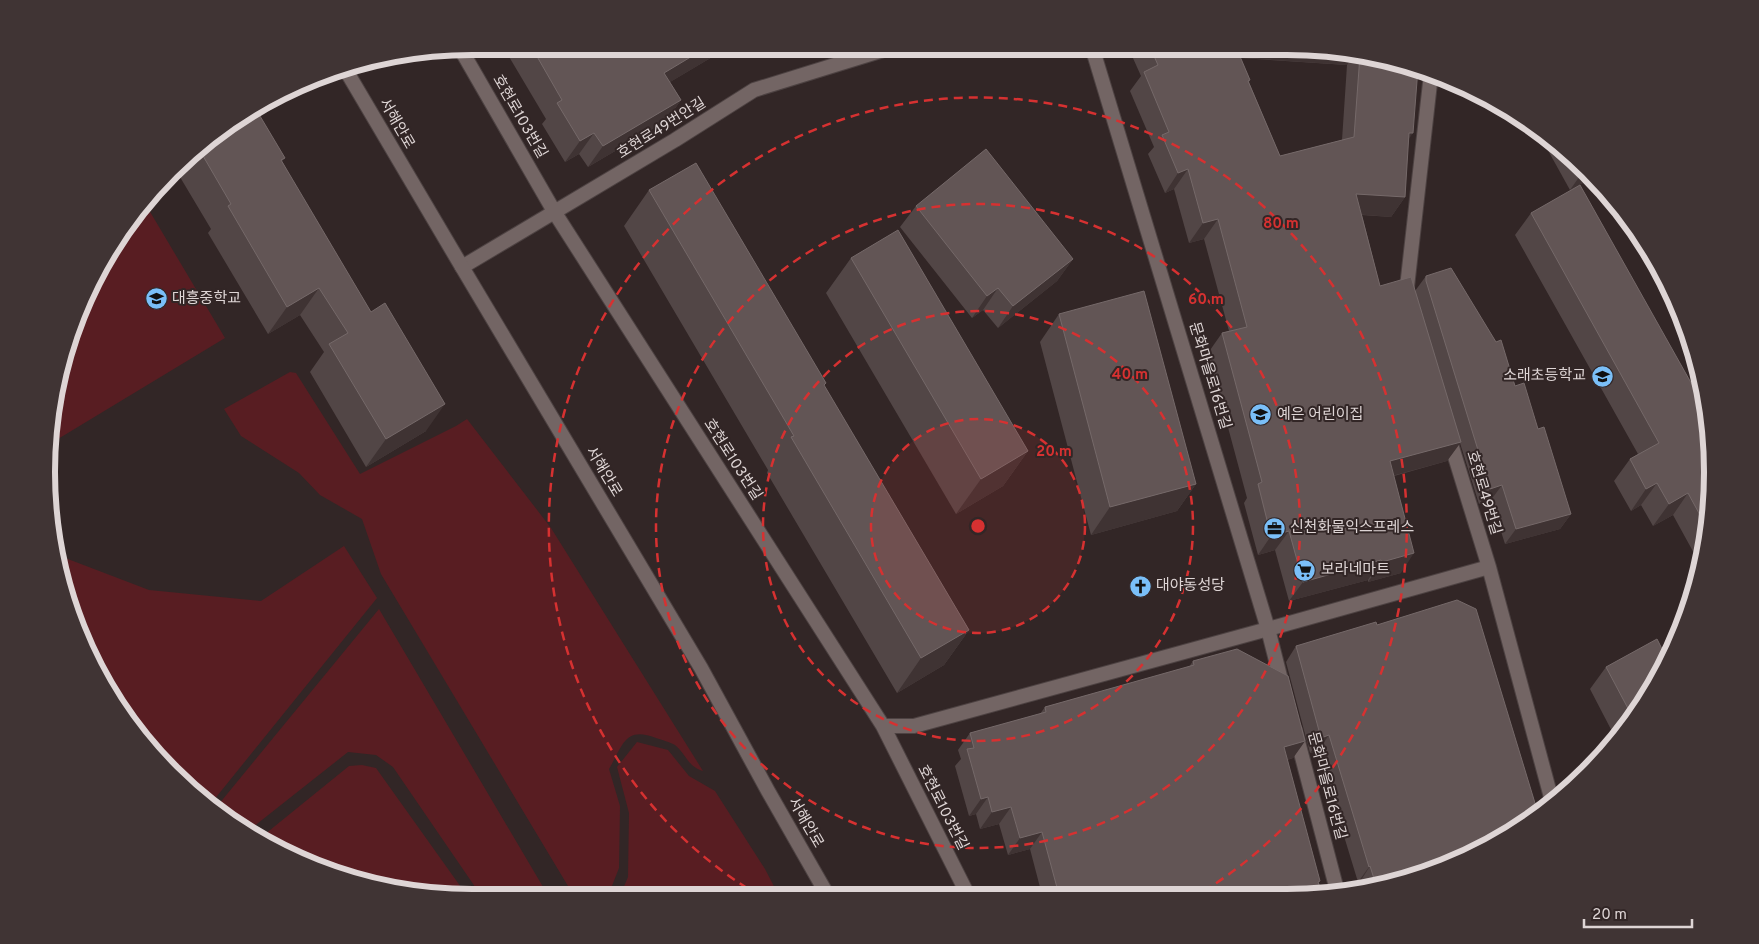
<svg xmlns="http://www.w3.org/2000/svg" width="1759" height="944" font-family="Overpass,'Noto Sans KR',sans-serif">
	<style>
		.green { fill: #581d22 }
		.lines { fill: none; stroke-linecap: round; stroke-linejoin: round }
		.minor-casing { stroke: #4d4242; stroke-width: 16 }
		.secondary-casing { stroke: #4d4242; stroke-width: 16 }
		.minor { stroke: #736564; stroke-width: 14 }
		.secondary { stroke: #736564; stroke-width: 14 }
		.wall { fill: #524646; fill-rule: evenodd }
		.shaded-wall { fill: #3f3333 }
		.building { fill: #625555; stroke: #756969 }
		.ring { fill: none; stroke: #d63131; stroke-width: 2.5; stroke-dasharray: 9 6 }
		.labels { text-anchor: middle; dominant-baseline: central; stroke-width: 4; stroke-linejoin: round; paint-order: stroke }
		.street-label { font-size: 15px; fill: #ded5d5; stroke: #322626 }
		.poi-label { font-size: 15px; fill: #ded5d5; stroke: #322626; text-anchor: start }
		.rim { fill: none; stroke: #ded5d5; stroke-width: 6 }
		.centre { fill: #d63131; stroke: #322626; stroke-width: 2.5 }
		.ring-label { font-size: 15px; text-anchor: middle; font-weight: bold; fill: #d63131; stroke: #322626; stroke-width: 4; stroke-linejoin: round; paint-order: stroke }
	</style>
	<rect width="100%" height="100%" fill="#322626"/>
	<!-- green -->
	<path class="green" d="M146,205L225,338L53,442L61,362L118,236Z
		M290,372L296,373L360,474L456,426L467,419L551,528L703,771C687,766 687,755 675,745C670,742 662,740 656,738C625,726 623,745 609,769L620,806L619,868L608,896H574L381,574L362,519L320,495L299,473L241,436L224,409Z
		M344,546L377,598L209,806L152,753L79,635L60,556L149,590L261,601Z
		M379,609L549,897H482L393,767L376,755L348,752L248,831L214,810Z
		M637,742L668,750L689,776L715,791L765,869L779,896H620L628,877L629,813L617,767Z
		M362,765L376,768L468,897C399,897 318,875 259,839L349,766Z"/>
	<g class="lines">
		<defs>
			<path id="minor" d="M1092,47L1268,629L1283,688
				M460,48L555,213L883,726L968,895
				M462,267L675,140L754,90L893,47
				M1406,296L1431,74
				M1448,434L1489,567L1552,801
				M883,726H914L1268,629L1489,567
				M1295,730L1338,894"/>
			<path id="secondary" d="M344,67L462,267L701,668L768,791L828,896"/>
		</defs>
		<!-- minor casing -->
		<use href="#minor" class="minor-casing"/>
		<!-- secondary casing -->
		<use href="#secondary" class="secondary-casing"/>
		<!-- minor -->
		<use href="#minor" class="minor"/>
		<!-- secondary -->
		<use href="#secondary" class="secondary"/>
	</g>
	<!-- wall -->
	<path class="wall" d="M509,46L729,47L670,82L681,100L666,121L588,167L579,154L565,162L542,124L546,119L508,55L511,51Z
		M1128,47H1315L1397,61L1408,140L1405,197L1391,217L1362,215L1380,286L1415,291L1426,276L1515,386L1538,429L1571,514L1560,529L1505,544L1491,500L1479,504L1460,443L1447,461L1394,476L1401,573L1368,582V580L1289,601L1275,550L1258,555L1244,503L1247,498L1208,353L1222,333L1229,331L1204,239L1189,243L1174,189L1165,193L1148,154L1154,147L1130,91L1141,76ZM1240,58L1347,65L1342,140L1280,156L1249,82L1250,80Z
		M1535,127L1546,134L1592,178L1570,190Z
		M213,134L285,158L282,161L426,431L366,467L310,372L324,352L300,315L268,334L208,233L211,229L177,172Z
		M649,190L824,386L969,630L944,665L897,693L767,473L768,470L624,226Z
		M916,206L1073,259L1057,281L998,328L983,310L972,318L900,227Z
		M1531,213L1712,500L1701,566L1673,515L1653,526L1641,505L1631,511L1614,481L1630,459L1638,454L1515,235Z
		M851,258L1028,451L1003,486L956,514L826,293Z
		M1059,314L1196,484L1177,511L1091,535L1040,342Z
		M1377,625L1450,865L1362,889L1360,882H1358L1318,751L1310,753L1286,662L1296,646Z
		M1193,661L1305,741L1293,758L1287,760L1322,894L1042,895L1030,849L1008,855L999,824L980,829L976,814L969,816L955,766L961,759L958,750L970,733L1040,714L1045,707L1189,667Z
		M1668,661L1616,739L1590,689L1606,667Z"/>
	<!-- shaded-wall -->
	<path class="shaded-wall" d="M709,46L729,47L650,94L664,73Z
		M1224,47H1315L1355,54L1347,65L1218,56Z
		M681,100L666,121L588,167L603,146Z
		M594,133L579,154L565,162L580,141Z
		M1409,133H1413L1399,153Z
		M1188,169L1174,189L1165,193L1178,173Z
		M1584,170L1592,178L1570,190Z
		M1356,194L1405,197L1391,217L1342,213Z
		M1218,219L1204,239L1189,243L1203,223Z
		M1073,259L1057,281L998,328L1013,306Z
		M319,288L300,315L268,334L287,307Z
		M998,288L983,310L972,318L987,296Z
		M445,404L426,431L366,467L386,439Z
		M1461,442L1447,461L1377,480L1390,461Z
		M1028,451L1003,486L956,514L981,479Z
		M1657,483L1641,505L1631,511L1646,489Z
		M1196,484L1177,511L1091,535L1110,507Z
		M1502,485L1491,500L1479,504L1490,489Z
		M1688,493L1673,515L1653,526L1669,504Z
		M1571,514L1560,529L1505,544L1516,529Z
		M1289,531L1275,550L1258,555L1271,536Z
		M1414,553L1401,573L1368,582L1382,562Z
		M1381,560L1368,580L1289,601L1303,582Z
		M969,630L944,665L897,693L921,658Z
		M1329,735L1318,751L1310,753L1321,738Z
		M1305,741L1293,758L1272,764L1284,747Z
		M988,797L976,814L969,816L981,799Z
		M1011,807L999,824L980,829L992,812Z
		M1042,832L1030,849L1008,855L1020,838Z
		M1370,866L1360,882H1358L1369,867Z"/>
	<!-- building -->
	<path class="building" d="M531,46H709L664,73L681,100L603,146L594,133L580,141L557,103L562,100Z
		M1150,47H1236L1250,80L1248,81L1280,156L1354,137L1360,55L1397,61L1418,68L1413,133H1409L1405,197L1356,194L1380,286L1411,277L1461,442L1390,461L1414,553L1382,562L1381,560L1303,582L1289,531L1271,536L1258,484L1262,482L1222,333L1247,327L1218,219L1203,223L1188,169L1178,173L1162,135L1169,132L1144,72L1158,65Z
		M257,111L285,158L281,160L371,312L385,303L445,404L386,439L329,344L348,333L319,288L287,307L228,206L231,204L199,149L213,134Z
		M986,149L1073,259L1013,306L998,288L987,296L916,206Z
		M696,163L826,383L824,385L969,630L921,658L791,437L794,436L649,190Z
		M1580,185L1708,413L1709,417L1712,500L1707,528L1688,493L1669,504L1657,483L1646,489L1630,459L1659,443L1531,213Z
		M898,230L1028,451L981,479L851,258Z
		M1451,268L1496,342L1501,340L1515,386L1524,383L1538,429L1544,427L1571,514L1516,529L1502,485L1490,489L1426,281V276Z
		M1144,291L1196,484L1110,507L1059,314Z
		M1457,600L1476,609L1538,813L1524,826L1450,865L1376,885L1370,866L1369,867L1329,735L1321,738L1296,646L1376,622L1377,625Z
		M1657,639L1668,661L1632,716L1606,667Z
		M1237,649L1288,676L1305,741L1284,747L1320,881L1318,882L1322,894L1059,895L1042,832L1020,838L1011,807L992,812L988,797L981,799L967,749L974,748L970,733L1046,712L1045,707L1194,665L1193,661Z"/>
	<!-- distance rings -->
	<circle cx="978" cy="526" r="107" fill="#d63131" fill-opacity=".12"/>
	<g class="ring">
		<circle cx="978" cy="526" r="107"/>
		<circle cx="978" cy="526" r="215"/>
		<circle cx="978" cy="526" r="322"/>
		<path d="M760 896A429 429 0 1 1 1199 894"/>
	</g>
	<!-- icons -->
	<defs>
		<symbol id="school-disc" viewBox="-11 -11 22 22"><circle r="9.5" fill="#7abff8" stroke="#322626"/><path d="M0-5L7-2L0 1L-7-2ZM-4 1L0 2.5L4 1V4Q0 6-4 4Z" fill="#111"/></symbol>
		<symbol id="office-disc" viewBox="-11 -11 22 22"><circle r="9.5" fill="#7abff8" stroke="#322626"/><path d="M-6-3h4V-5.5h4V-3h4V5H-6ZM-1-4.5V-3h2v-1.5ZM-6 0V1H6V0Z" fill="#111"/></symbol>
		<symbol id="supermarket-disc" viewBox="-11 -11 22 22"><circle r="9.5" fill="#7abff8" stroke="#322626"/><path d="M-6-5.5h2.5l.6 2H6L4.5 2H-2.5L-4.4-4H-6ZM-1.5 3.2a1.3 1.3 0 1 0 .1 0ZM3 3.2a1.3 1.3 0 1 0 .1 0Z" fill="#111"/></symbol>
		<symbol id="church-disc" viewBox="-11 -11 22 22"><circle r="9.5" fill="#7abff8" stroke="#322626"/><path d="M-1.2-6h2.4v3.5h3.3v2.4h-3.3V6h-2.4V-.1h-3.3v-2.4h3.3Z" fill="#111"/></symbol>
	</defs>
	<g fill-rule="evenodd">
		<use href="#school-disc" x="144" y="286" width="25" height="25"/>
		<use href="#school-disc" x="1590" y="364" width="25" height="25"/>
		<use href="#school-disc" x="1248" y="402" width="25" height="25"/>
		<use href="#office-disc" x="1262" y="516" width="25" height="25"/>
		<use href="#supermarket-disc" x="1292" y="558" width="25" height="25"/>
		<use href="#church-disc" x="1128" y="574" width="25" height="25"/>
	</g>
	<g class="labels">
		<!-- street labels -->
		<g class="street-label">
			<text transform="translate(519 117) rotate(60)">호현로103번길</text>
			<text transform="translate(396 124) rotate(60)">서해안로</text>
			<text transform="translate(662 129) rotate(-32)">호현로49번안길</text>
			<text transform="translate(1209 376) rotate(73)">문화마을로16번길</text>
			<text transform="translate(732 460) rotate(57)">호현로103번길</text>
			<text transform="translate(603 472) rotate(59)">서해안로</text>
			<text transform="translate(1483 493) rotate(73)">호현로49번길</text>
			<text transform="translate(1326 786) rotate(75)">문화마을로16번길</text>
			<text transform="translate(942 808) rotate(63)">호현로103번길</text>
			<text transform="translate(805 823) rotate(60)">서해안로</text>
		</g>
		<!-- poi labels -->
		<g class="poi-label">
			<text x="172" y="299">대흥중학교</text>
			<text x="1586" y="376" text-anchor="end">소래초등학교</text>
			<text x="1277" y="415">예은 어린이집</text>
			<text x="1290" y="528">신천화물익스프레스</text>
			<text x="1321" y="570">보라네마트</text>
			<text x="1156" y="586">대야동성당</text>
		</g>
	</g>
	<!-- crop -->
	<path d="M0 0H1759V944H0ZM472 55H1287A417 417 0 0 1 1704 472V472A417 417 0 0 1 1287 889H472A417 417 0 0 1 55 472V472A417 417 0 0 1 472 55Z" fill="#403434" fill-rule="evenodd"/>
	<path class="rim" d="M472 55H1287A417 417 0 0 1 1704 472V472A417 417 0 0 1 1287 889H472A417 417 0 0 1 55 472V472A417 417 0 0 1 472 55Z"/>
	<circle cx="978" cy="526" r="8" class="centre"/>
	<g class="ring-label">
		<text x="1281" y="228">80 m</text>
		<text x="1206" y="304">60 m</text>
		<text x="1130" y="379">40 m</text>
		<text x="1054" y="456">20 m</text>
	</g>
	<!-- scale -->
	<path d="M1584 919v8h108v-8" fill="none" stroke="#ded5d5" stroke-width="2.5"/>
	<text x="1592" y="919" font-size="15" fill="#ded5d5" stroke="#322626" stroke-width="4" paint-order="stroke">20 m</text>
</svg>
